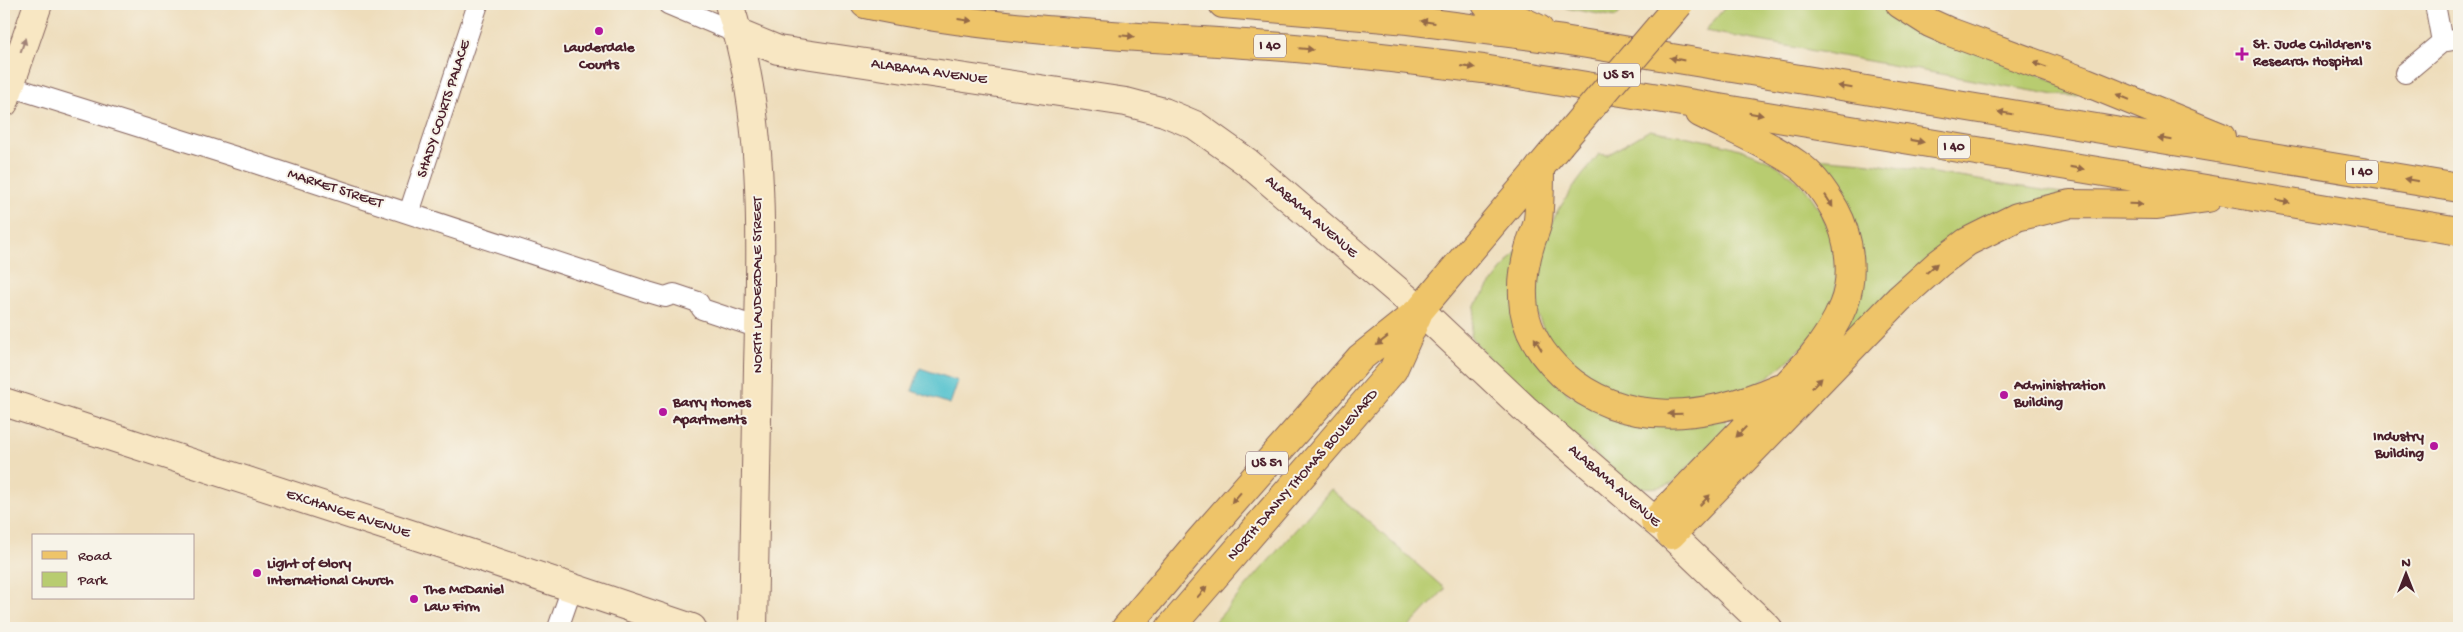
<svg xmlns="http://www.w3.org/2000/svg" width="2463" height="632" font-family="'Gochi Hand',sans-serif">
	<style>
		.green { fill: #b8cc70; stroke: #81764e }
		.water { fill: #56c3cf; stroke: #50717d }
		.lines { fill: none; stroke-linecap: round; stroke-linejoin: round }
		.street-casing { stroke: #83625d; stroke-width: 22 }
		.secondary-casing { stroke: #83625d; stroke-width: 30 }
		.primary-casing { stroke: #83625d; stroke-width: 30 }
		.highway-casing { stroke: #83625d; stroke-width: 30 }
		.street { stroke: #fff; stroke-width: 20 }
		.secondary { stroke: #f8e7c3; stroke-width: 28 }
		.primary { stroke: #eec469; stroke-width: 28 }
		.highway { stroke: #eec469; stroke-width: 28 }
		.primary-bridge-casing { stroke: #83625d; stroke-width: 30; stroke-linecap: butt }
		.primary-bridge { stroke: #eec469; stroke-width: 28 }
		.oneway { fill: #946947 }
		.oneway2 { fill: #a18377 }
		.poi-dot { fill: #b5179e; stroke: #f7f3e8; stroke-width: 2 }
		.labels { text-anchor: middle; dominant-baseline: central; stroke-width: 4; stroke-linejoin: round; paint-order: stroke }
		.shield { fill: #f7f3e8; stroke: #7e5f64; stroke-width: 1 }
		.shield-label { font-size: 14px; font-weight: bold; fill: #4a1f2b }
		.poi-label { font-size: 15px; font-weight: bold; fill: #4a1f2b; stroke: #f7f3e8; text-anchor: start }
		.street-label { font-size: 15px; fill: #4a1f2b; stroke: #f7f3e8 }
	</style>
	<rect width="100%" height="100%" fill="#f7f3e8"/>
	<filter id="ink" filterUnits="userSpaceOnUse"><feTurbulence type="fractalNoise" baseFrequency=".02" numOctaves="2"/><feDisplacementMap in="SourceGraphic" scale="10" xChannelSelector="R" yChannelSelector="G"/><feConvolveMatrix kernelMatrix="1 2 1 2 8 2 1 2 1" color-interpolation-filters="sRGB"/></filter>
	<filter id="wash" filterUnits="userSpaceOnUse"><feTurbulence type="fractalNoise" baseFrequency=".0096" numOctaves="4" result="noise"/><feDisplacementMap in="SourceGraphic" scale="20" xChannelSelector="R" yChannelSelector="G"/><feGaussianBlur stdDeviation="1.12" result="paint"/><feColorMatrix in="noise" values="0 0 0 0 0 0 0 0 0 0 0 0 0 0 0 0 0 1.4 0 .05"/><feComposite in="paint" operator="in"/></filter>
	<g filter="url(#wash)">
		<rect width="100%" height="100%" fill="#edb"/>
		<!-- green -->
		<path class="green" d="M1543,4H1627L1616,17Z
			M1728,4H1885L1889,8L2081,93L2077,96L2055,95L1705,31Z
			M1650,130C1729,145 1806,150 1832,241C1837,260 1839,289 1832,308C1826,322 1814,335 1804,345C1783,367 1757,389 1727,396C1716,398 1704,398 1693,399C1681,400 1667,403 1655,402C1608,398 1571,377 1548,337C1541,325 1533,307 1533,293C1534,236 1566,196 1599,154L1607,155Z
			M1803,157L1863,162L2074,195L2049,199L1834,353L1860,281Z
			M1523,243L1515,283L1568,395L1724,420L1730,426L1672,483C1657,489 1645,489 1629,484L1494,364L1470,336L1475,305Z
			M1331,489L1445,589L1408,628H1210Z"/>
		<!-- water -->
		<path class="water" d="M920,368L958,381L950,404L912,391Z"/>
	</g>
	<g filter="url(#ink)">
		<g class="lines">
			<defs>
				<path id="street" d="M668,4L739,34
					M2442,42L2459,39
					M2405,73L2442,42L2435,4
					M9,86L255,163L648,292L665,297L674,294L698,302L702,309L759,328
					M409,213L478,4
					M558,628L572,588"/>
				<path id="secondary" d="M729,4C767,119 761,247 758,367C756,454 755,541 753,628
					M739,34L778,50L1126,102L1164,112L1195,125L1247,162L1420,310L1524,408L1671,535L1768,628
					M4,103L38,4
					M4,402L469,553L692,628"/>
				<path id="primary" d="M1126,628L1200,540L1360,358L1420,310L1559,145
					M1170,628L1393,370L1418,314"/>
				<path id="highway" d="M865,4C993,32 1126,35 1257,45C1332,50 1407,60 1483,69L2459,231
					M1223,4L1408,20L1563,40L2459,188
					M1486,4L1539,29
					M1900,4L1930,23L1950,32L2086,82L2221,137
					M1540,167C1540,185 1540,203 1538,220C1537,228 1533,235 1531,242C1524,264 1521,286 1524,309C1528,334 1544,357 1562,374C1624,430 1707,419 1778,388
					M1655,521C1689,486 1723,450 1757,415C1789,382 1826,349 1843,306C1855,277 1850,237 1835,210C1826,194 1814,175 1797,164C1768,144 1732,129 1700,113
					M1671,535L1899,299L1938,264L1967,242L2017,217L2070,204L2157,205L2208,198"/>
			</defs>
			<!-- street casing -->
			<use href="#street" class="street-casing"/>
			<!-- secondary casing -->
			<use href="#secondary" class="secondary-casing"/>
			<!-- primary casing -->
			<use href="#primary" class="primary-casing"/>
			<!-- highway casing -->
			<use href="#highway" class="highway-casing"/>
			<!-- street -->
			<use href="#street" class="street"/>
			<!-- secondary -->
			<use href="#secondary" class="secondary"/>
			<!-- primary -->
			<use href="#primary" class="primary"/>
			<!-- highway -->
			<use href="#highway" class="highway"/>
			<defs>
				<path id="primary-bridge" d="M1559,145L1679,4"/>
			</defs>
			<!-- primary-bridge casing -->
			<use href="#primary-bridge" class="primary-bridge-casing"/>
			<!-- primary-bridge -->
			<use href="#primary-bridge" class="primary-bridge"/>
		</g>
		<!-- one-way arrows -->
		<defs><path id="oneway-solid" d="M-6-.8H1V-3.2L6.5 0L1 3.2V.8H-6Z" transform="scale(1.25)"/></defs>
		<g class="oneway">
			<use href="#oneway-solid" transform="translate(965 20) rotate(7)"/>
			<use href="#oneway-solid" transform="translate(1428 22) rotate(-172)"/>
			<use href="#oneway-solid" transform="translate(1127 36) rotate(5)"/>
			<use href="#oneway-solid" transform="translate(1306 49) rotate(5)"/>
			<use href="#oneway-solid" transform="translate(1677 59) rotate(-169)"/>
			<use href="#oneway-solid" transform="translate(2040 65) rotate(-160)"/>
			<use href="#oneway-solid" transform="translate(1468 67) rotate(7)"/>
			<use href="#oneway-solid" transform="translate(1845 87) rotate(-171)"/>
			<use href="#oneway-solid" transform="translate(2123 97) rotate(-158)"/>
			<use href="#oneway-solid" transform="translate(2005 113) rotate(-171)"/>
			<use href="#oneway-solid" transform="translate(1756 114) rotate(10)"/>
			<use href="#oneway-solid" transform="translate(2165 139) rotate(-171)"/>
			<use href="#oneway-solid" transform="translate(1917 141) rotate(10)"/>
			<use href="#oneway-solid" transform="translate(2077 168) rotate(10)"/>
			<use href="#oneway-solid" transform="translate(2411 180) rotate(-170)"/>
			<use href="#oneway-solid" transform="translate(1829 201) rotate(58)"/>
			<use href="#oneway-solid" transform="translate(2283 202) rotate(9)"/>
			<use href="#oneway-solid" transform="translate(2136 204) rotate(1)"/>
			<use href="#oneway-solid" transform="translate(1932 268) rotate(-42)"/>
			<use href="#oneway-solid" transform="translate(1382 341) rotate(142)"/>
			<use href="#oneway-solid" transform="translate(1538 344) rotate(-121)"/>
			<use href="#oneway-solid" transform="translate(1817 383) rotate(-46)"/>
			<use href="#oneway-solid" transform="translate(1675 414) rotate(178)"/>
			<use href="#oneway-solid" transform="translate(1741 432) rotate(134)"/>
			<use href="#oneway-solid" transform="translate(1236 498) rotate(131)"/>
			<use href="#oneway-solid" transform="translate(1705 500) rotate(-46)"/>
			<use href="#oneway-solid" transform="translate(1202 592) rotate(-49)"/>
		</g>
		<use class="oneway2" href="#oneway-solid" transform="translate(23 45) rotate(-71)"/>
	</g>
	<!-- markers -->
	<g class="poi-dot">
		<circle cx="599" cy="31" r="5"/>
		<path d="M2239.5 46.5h5v5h5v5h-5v5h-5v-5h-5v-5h5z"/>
		<circle cx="2004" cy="395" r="5"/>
		<circle cx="663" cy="412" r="5"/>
		<circle cx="2434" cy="446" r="5"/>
		<circle cx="257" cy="573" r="5"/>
		<circle cx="414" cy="599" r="5"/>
	</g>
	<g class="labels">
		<!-- shield labels -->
		<g class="shield">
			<rect x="1254" y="34.5" width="32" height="23" rx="4"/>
			<rect x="1598" y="63.5" width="42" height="23" rx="4"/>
			<rect x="1938" y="135.5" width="32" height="23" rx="4"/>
			<rect x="2346" y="160.5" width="32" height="23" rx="4"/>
			<rect x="1246" y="451.5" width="42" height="23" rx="4"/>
		</g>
		<g class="shield-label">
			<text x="1270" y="46">I 40</text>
			<text x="1619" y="75">US 51</text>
			<text x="1954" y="147">I 40</text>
			<text x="2362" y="172">I 40</text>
			<text x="1267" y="463">US 51</text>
		</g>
		<!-- poi labels -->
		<g class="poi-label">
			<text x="2253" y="45">St. Jude Children's<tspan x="2253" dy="17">Research Hospital</tspan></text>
			<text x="599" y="48" text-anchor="middle">Lauderdale<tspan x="599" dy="17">Courts</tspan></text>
			<text x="2014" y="386">Administration<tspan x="2014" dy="17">Building</tspan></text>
			<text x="673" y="403">Barry Homes<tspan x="673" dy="17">Apartments</tspan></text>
			<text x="2424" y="437" text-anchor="end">Industry<tspan x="2424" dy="17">Building</tspan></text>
			<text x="267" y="564">Light of Glory<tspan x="267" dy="17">International Church</tspan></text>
			<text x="424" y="590">The McDaniel<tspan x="424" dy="17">Law Firm</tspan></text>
		</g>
		<!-- street labels -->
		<g class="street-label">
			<text transform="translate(929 72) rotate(8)">ALABAMA AVENUE</text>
			<text transform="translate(444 109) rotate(-72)">SHADY COURTS PALACE</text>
			<text transform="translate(335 189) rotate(18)">MARKET STREET</text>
			<text transform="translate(1311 217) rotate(41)">ALABAMA AVENUE</text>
			<text transform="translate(758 285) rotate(-90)">NORTH LAUDERDALE STREET</text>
			<text transform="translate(1303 475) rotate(-49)">NORTH DANNY THOMAS BOULEVARD</text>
			<text transform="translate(1614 486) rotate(41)">ALABAMA AVENUE</text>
			<text transform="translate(348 514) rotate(18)">EXCHANGE AVENUE</text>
		</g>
	</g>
	<!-- margin -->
	<rect width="2463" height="632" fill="none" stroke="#f7f3e8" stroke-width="20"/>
	<!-- legend -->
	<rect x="32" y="534" width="162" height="65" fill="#f7f3e8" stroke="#b29e9c"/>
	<rect x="42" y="551" width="25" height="8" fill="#eec469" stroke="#b29e9c"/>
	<text x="78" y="560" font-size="15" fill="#4a1f2b">Road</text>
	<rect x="42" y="572" width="25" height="15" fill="#b8cc70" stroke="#b29e9c"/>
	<text x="78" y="584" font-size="15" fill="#4a1f2b">Park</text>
	<!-- north arrow -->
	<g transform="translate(2406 574)" stroke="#f7f3e8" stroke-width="4" paint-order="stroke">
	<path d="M0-4L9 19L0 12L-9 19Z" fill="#4a1f2b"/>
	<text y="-8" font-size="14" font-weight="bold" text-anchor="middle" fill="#4a1f2b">N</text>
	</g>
</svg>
